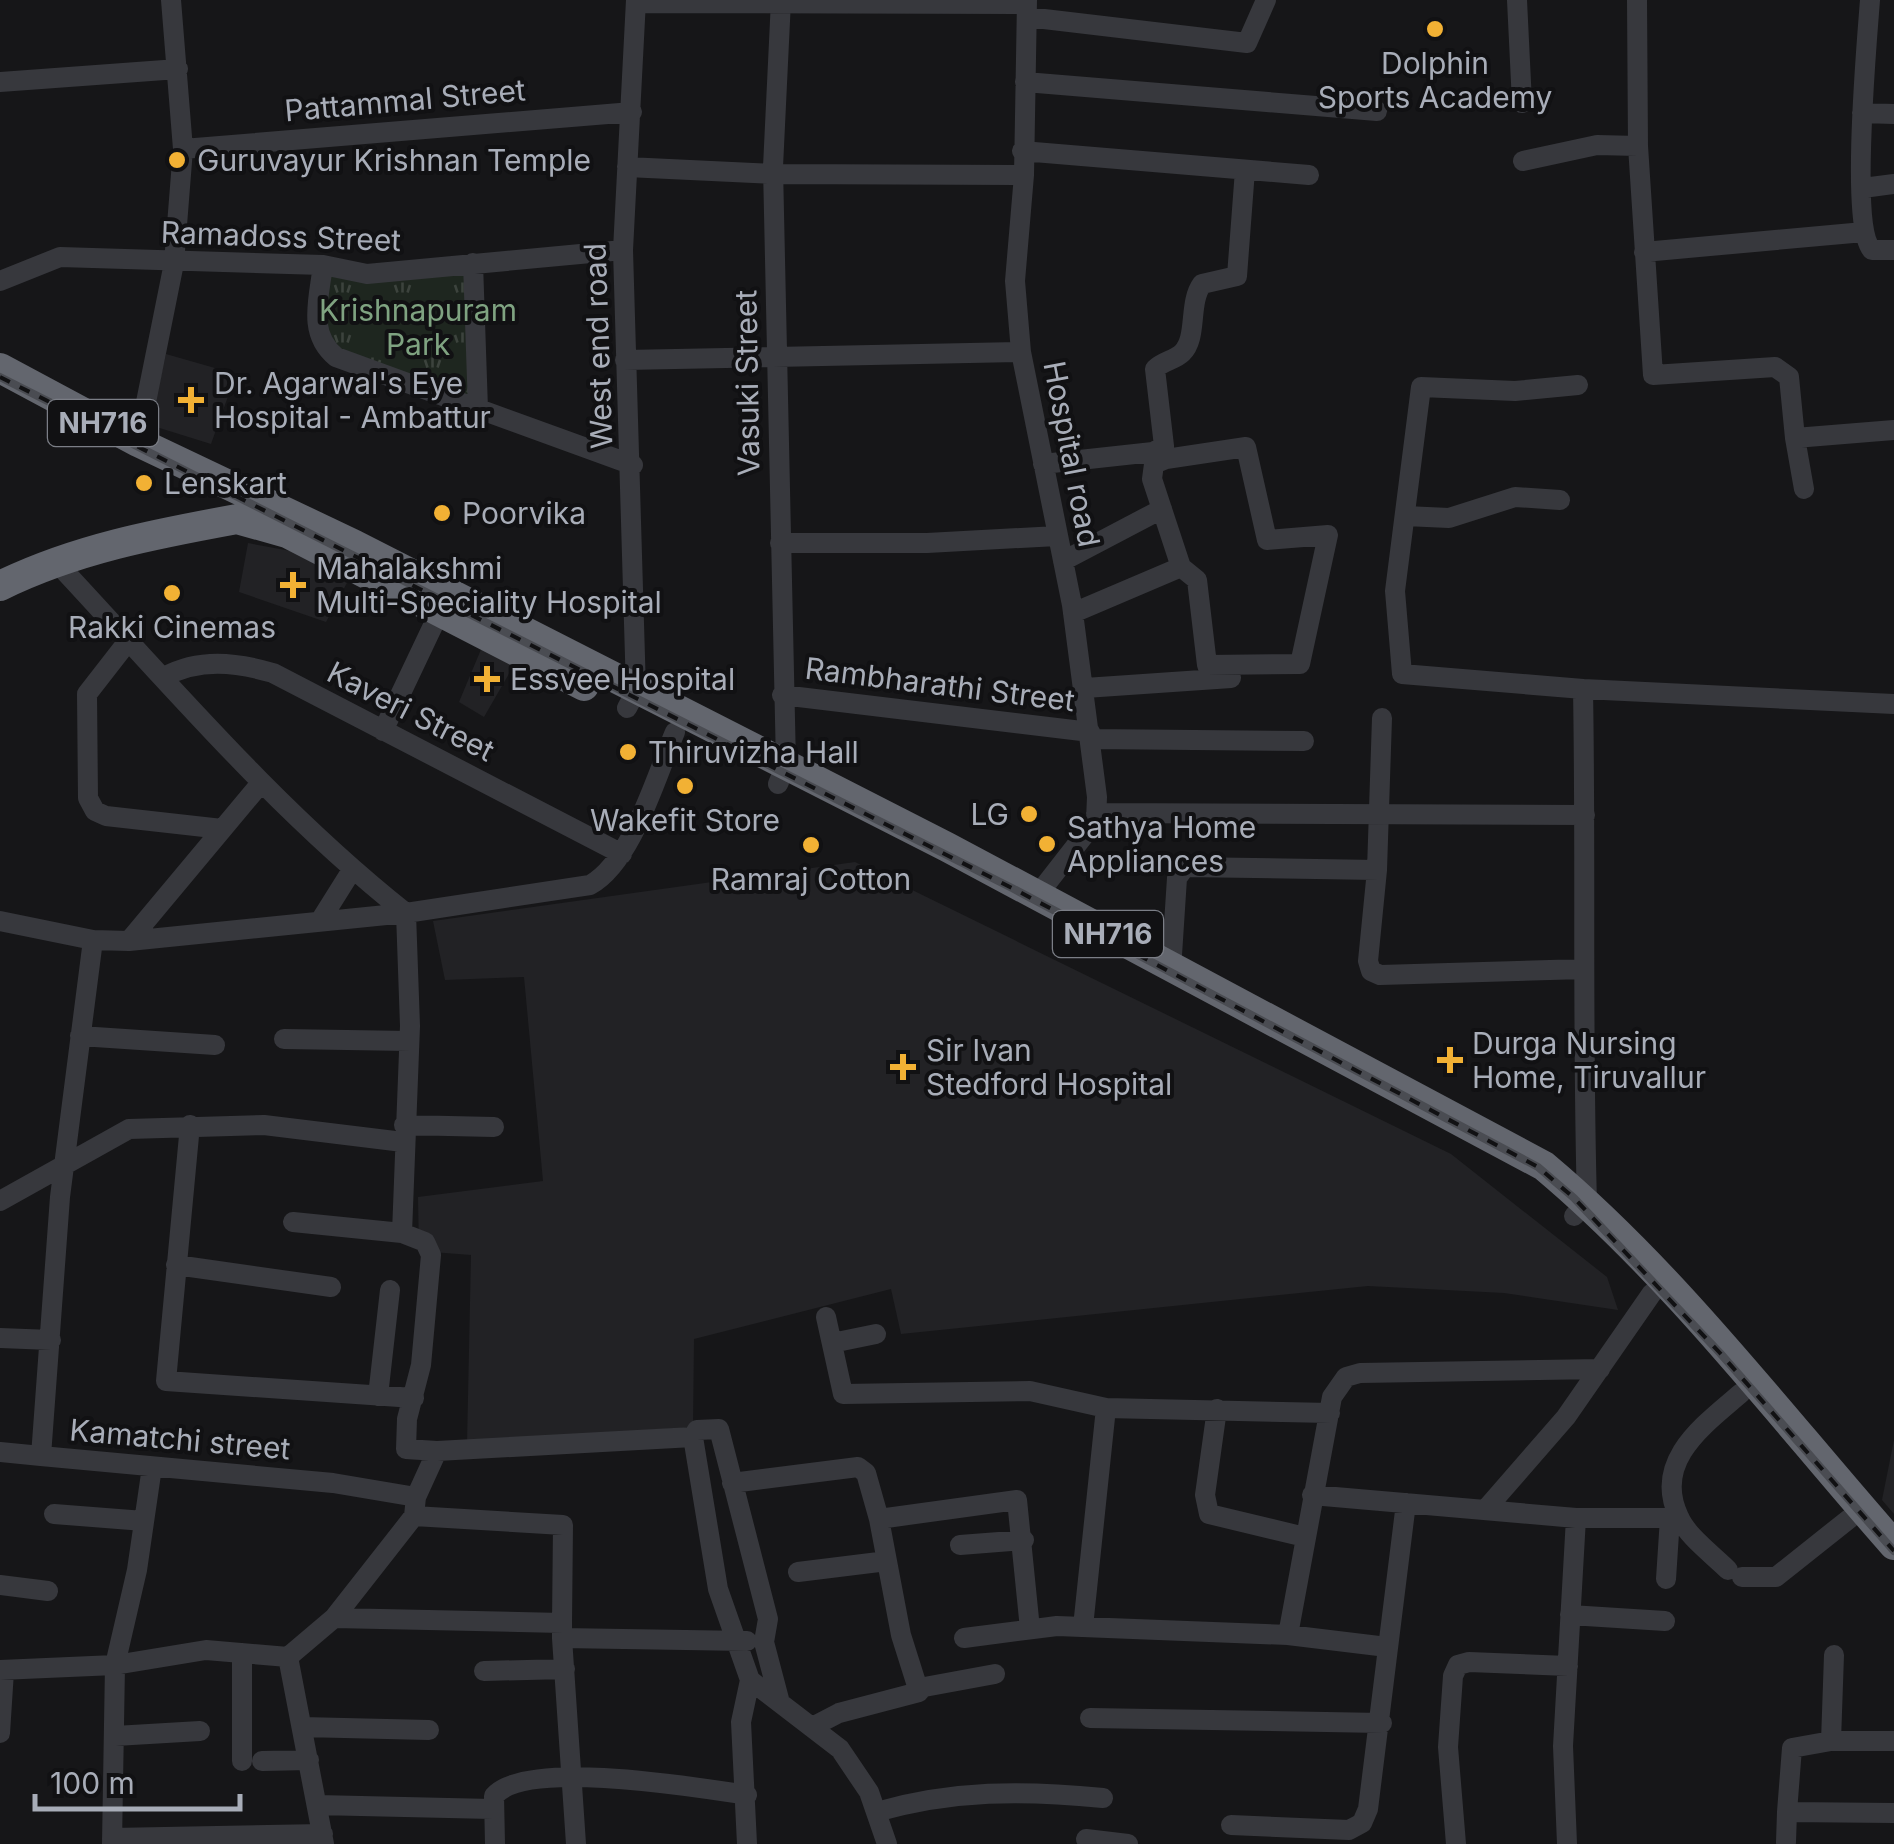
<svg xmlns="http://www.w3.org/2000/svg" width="1894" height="1844" font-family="Inter,sans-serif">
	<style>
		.built { fill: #222225 }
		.park { fill: url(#park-tufts) }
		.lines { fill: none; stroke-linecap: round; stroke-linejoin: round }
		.minor { stroke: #37383d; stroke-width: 20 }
		.highway { stroke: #63666e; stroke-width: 30 }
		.rail-casing { stroke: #4a4c52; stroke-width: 8 }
		.rail { stroke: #111113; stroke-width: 4; stroke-dasharray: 11; stroke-linecap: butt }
		.poi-dot { fill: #f2b134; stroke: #111113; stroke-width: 4 }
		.labels { text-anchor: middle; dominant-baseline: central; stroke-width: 8; stroke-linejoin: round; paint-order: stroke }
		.shield { fill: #111113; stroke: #7b7e86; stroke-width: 2.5 }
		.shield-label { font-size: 28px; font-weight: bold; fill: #a8adb8 }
		.poi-label { font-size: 30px; fill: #a8adb8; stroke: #111113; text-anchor: start }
		.street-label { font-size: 30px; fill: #a8adb8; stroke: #111113 }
		.park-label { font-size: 30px; fill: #7fa381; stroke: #111113 }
	</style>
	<defs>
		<pattern id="park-tufts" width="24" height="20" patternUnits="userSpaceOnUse" patternTransform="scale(2.5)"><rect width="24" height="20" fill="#1e261f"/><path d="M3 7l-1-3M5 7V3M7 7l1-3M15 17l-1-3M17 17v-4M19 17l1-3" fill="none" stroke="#3c433d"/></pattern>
	</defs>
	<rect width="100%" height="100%" fill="#161618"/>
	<!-- built -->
	<path class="built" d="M166,354L236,374L211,444L150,425Z
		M248,543L296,552L349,579L326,622L239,592Z
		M482,647L514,665L484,717L459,702Z
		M855,862L1451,1154L1607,1277L1618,1310L1504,1293L1368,1286L901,1334L891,1289L694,1339L693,1427L467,1444L471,1255L419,1251L418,1197L543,1181L524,977L445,980L433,921Z
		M1894,1440V1514L1882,1500Z"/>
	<!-- park -->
	<path class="park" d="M470,268L475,402L327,345V270Z"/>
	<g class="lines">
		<!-- minor -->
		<path class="minor" d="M1027,0L1024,175L1015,281L1021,352L1072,605L1097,797L1096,820L1036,897
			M1517,0L1522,103
			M1870,0C1867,40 1850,227 1872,250H1894
			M636,3L1027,4
			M1027,17L1247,43L1266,0
			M0,82L178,69
			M1025,82L1377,111
			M1862,113L1894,114
			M1638,146L1653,375L1775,367L1789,377L1795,438L1894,430
			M183,149L632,112
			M1022,151L1309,175
			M1523,161L1597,145L1638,146L1637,0
			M627,167L774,174L1024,175
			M1863,188L1894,184
			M1644,252L1864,232
			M473,263L478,409
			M323,265C319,299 307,333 336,357L633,465
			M0,281L60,257L323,265L367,274L623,250
			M625,360L1021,352
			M1578,385L1515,391L1421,387L1395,591L1402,674L1583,689
			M1795,438L1804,489
			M138,442L174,263L183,149L171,0
			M1246,447L1267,540L1328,535L1300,664L1207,665L1197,580L1181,567L1152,479L1154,464L1166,459Z
			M1043,464L1153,452L1164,446L1155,369C1163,361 1175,360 1182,353C1198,338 1188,303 1202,284L1237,276L1245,170
			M1405,516L1449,518L1515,497L1560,500
			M780,543H927L1057,536
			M1063,561L1162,509
			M1073,613L1181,567
			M129,640L87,694L88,798L95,811L106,816L222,829
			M164,677C199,658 235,662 273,673L622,854
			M1085,688L1231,678
			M782,695L1090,732
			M627,708L636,691L623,250L636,0
			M1382,718L1377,870L1368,961L1371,971L1380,975L1584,969
			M383,731L439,613
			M1090,739L1304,741
			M778,784L786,765L773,167L781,0
			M1096,813L1585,815
			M0,921L93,940L129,941L406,913L590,885C632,862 656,776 675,732
			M320,921L352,870
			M93,940L60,1197L41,1456L333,1483L416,1497
			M129,941L261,783
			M1171,970L1177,878L1185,867L1377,870
			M80,1036L215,1045
			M284,1039L409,1041
			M190,1125L166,1381L414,1398
			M404,1125L494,1127
			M0,1201L129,1129L264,1125L403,1142
			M1574,1216L1587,1202C1582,1031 1586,860 1583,689L1894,704
			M293,1222L402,1233
			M176,1265L331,1287
			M826,1317L843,1394L1030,1391L1106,1408
			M0,1338L51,1340
			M832,1343L876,1334
			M378,1396L390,1290
			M1217,1409L1205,1495L1209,1514L1305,1537
			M693,1437L718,1589L750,1680L840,1749L869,1792L887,1844
			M437,1451L693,1437L697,1430L719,1429L768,1619L764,1642L779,1699
			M0,1452L41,1456
			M732,1483L858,1467L866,1473L879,1519L1017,1500L1030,1629
			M1312,1495L1576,1518H1679
			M1485,1510L1566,1417L1652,1293
			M54,1514L144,1521
			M414,1516L563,1525L562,1623
			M960,1545L1024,1540
			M1728,1570C1713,1555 1687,1536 1679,1517C1652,1461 1704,1425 1741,1393
			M798,1572L887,1561
			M1742,1577H1776L1849,1519
			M1666,1579L1670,1518
			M0,1585L48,1591
			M1570,1615L1665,1621
			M334,1618L562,1623V1638L747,1641
			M1083,1627L1106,1408L1330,1413
			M1288,1635L1332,1397L1346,1377L1360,1373L1600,1369
			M562,1638L576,1844
			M964,1638L1057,1626L1288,1635L1387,1647
			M288,1657L324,1844
			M0,1670L115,1665L206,1650L288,1657L334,1618L414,1516L416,1497L437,1451L406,1449L407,1419L421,1365L431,1255L425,1242L402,1233L410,1026L406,913C276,810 169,683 56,562
			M484,1671L565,1669
			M919,1688L995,1674
			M1090,1718L1382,1723
			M814,1726L839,1713L919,1692L901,1635L879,1519
			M302,1727L429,1730
			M0,1733L4,1671
			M115,1736L200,1731
			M1831,1741L1834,1655
			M1894,1741H1831L1792,1748L1787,1812L1894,1813
			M242,1761V1653
			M262,1761L309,1760
			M317,1805L492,1809
			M876,1812C953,1790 1023,1790 1103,1798
			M1231,1825L1349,1830L1362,1823L1368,1809L1406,1503
			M112,1838L323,1834
			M1086,1839L1128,1844
			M1786,1842L1787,1812
			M112,1844L115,1665L137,1570L152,1467
			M495,1844L494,1796C526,1758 700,1788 747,1795
			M747,1844L741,1722L750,1680
			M1456,1844L1448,1747L1453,1676L1458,1665L1469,1662L1568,1666
			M1567,1844L1563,1746L1576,1518"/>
		<!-- highway -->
		<path class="highway" d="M0,368L138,442L355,545L947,847L1544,1166C1675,1276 1781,1417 1894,1545
			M0,586C75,549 155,534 237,519L287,533L584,686"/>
		<defs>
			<path id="rail" d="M0,377L1012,888L1538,1167L1574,1198L1720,1353L1894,1551"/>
		</defs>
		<!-- rail casing -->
		<use href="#rail" class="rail-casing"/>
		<!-- rail -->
		<use href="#rail" class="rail"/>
	</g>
	<!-- markers -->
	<g class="poi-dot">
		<circle cx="1435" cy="29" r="10"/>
		<circle cx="177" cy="160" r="10"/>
		<path d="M186 385h10v10h10v10h-10v10h-10v-10h-10v-10h10z"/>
		<circle cx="144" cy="483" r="10"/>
		<circle cx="442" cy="513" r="10"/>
		<path d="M288 570h10v10h10v10h-10v10h-10v-10h-10v-10h10z"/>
		<circle cx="172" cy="593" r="10"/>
		<path d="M482 664h10v10h10v10h-10v10h-10v-10h-10v-10h10z"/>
		<circle cx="628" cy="752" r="10"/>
		<circle cx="685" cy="786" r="10"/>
		<circle cx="1029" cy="814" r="10"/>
		<circle cx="1047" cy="844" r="10"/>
		<circle cx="811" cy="845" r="10"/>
		<path d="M1445 1045h10v10h10v10h-10v10h-10v-10h-10v-10h10z"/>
		<path d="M898 1052h10v10h10v10h-10v10h-10v-10h-10v-10h10z"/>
	</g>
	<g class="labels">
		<!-- shield labels -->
		<g class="shield">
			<rect x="48" y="400" width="110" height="46" rx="8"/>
			<rect x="1053" y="911" width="110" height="46" rx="8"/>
		</g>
		<g class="shield-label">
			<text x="103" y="423">NH716</text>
			<text x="1108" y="934">NH716</text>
		</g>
		<!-- poi labels -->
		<g class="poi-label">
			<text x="1435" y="63" text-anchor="middle">Dolphin<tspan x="1435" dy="34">Sports Academy</tspan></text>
			<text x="197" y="160">Guruvayur Krishnan Temple</text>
			<text x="214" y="383">Dr. Agarwal's Eye<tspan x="214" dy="34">Hospital - Ambattur</tspan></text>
			<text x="164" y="483">Lenskart</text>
			<text x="462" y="513">Poorvika</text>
			<text x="316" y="568">Mahalakshmi<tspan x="316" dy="34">Multi-Speciality Hospital</tspan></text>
			<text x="172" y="627" text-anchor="middle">Rakki Cinemas</text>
			<text x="510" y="679">Essvee Hospital</text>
			<text x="648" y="752">Thiruvizha Hall</text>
			<text x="1009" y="814" text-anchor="end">LG</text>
			<text x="685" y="820" text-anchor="middle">Wakefit Store</text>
			<text x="1067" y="827">Sathya Home<tspan x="1067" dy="34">Appliances</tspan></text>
			<text x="811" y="879" text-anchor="middle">Ramraj Cotton</text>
			<text x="1472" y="1043">Durga Nursing<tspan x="1472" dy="34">Home, Tiruvallur</tspan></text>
			<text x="926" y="1050">Sir Ivan<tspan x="926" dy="34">Stedford Hospital</tspan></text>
		</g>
		<!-- street labels -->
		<g class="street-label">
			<text transform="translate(405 100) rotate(-5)">Pattammal Street</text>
			<text transform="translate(281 236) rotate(2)">Ramadoss Street</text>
			<text transform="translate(598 346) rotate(-92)">West end road</text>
			<text transform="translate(747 383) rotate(-91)">Vasuki Street</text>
			<text transform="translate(1072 454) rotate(79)">Hospital road</text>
			<text transform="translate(940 684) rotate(7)">Rambharathi Street</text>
			<text transform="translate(411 711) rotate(27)">Kaveri Street</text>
			<text transform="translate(180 1439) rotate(5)">Kamatchi street</text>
		</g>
		<!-- park labels -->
		<g class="park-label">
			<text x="418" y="310">Krishnapuram<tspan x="418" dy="34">Park</tspan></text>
		</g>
	</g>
	<!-- scale -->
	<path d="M35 1794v15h205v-15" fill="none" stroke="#a8adb8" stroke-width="5"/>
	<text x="50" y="1794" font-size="30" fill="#a8adb8" stroke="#111113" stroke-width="8" paint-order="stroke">100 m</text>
</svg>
